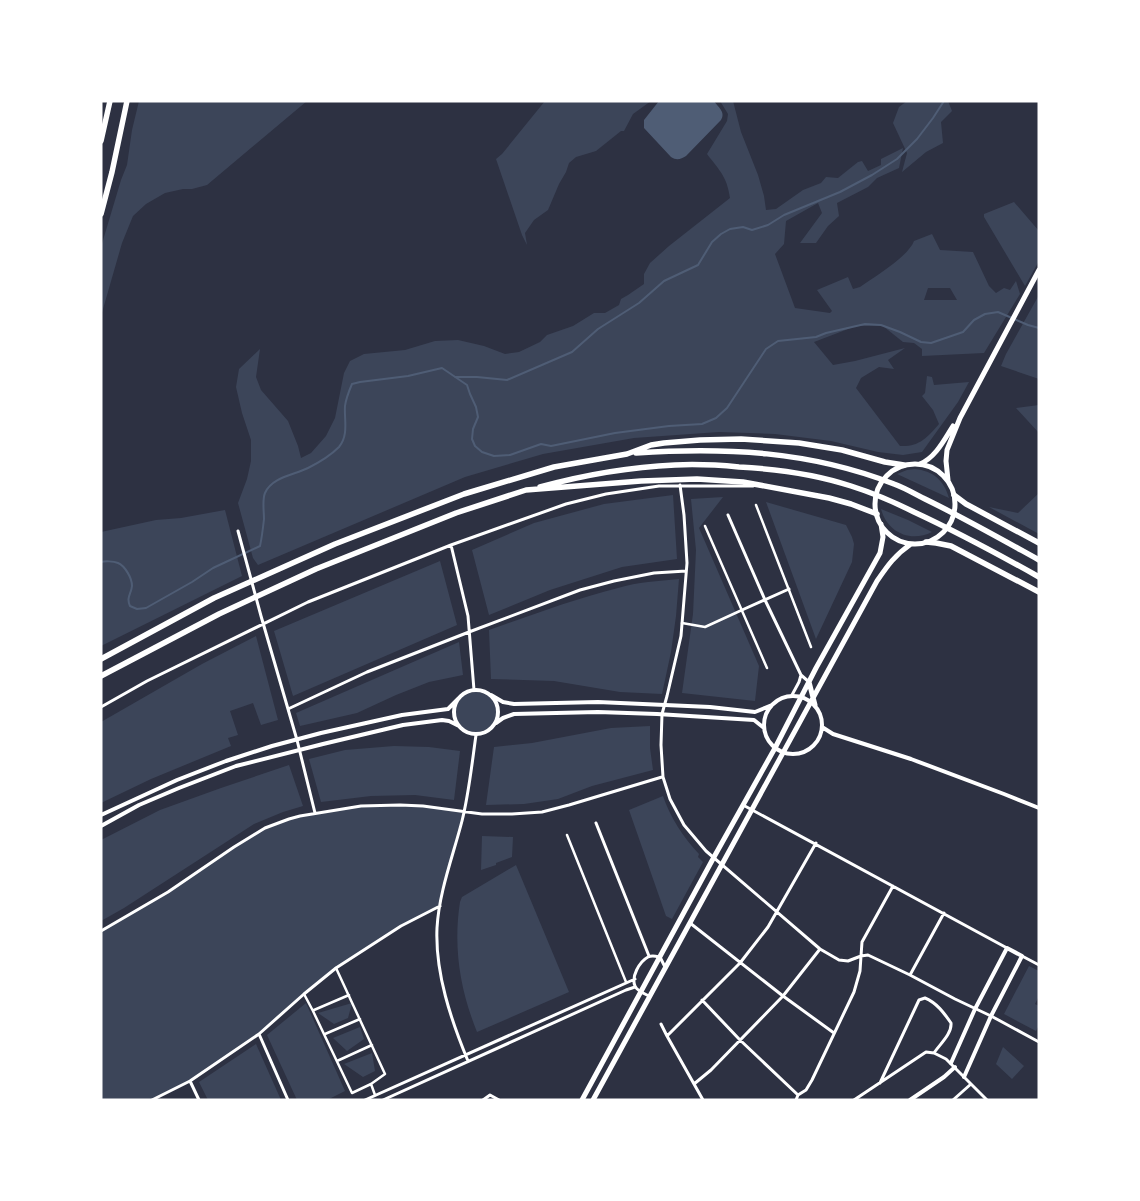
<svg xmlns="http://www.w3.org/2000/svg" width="1140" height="1201" font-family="'Times New Roman',serif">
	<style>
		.green { fill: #3c4559; fill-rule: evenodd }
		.water { fill: #4f5d75 }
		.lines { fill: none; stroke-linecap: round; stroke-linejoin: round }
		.stream { stroke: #4f5d75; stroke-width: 2 }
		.pedestrian { stroke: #fff; stroke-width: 2.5 }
		.minor { stroke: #fff; stroke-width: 3 }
		.tertiary { stroke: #fff; stroke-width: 4 }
		.primary { stroke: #fff; stroke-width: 5 }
		.motorway { stroke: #fff; stroke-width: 5.5 }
	</style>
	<rect width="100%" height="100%" fill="#2d3142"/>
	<!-- green -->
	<path class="green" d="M139,101H307L207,185L192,189H183L165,193L146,204L133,216L122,243L101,316V247L121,180L127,165L132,130Z
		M545,101H651L633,114L624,131H621L596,151L576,157L569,163L566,172L559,184L548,210L534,220L525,233L527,245L522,235L496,159L502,154Z
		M720,101H733L741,132L758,175L764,196L766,210L776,209L803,190L821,183L826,177L838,178L858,162L862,161L868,171L881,165V159L903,148L899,168L877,178L868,187L837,203L839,216L828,226L816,243H800L822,213L818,203L786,221L784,244L775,254L795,308L830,313L832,311L817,290L848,277L853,289L860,287C874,277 908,257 914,241L932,234L940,250L973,252L989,286L996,293L1004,288L1010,290L1016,281L1020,294L984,353L922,356V349L914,343L903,342L883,326H856L814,342L833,365L855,361L905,348L888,360L894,369L879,367L861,378L856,388L900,446C919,447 927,438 939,424L933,410L922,396L925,393L927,376L932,377L934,385L969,382L958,402L922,452L903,455L878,452L831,441L775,434L719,432L634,438L543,454L465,477L258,565L253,558L238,503L247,479L251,461V440L242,413L236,387L239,369L260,349L256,377L261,390L288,421L298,446L301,458L311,453L326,436L335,418L344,373L350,361L364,354L405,350L435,341L458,340L484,346L505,354L519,352L540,342L547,335L573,326L594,313H605L619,305L621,299L628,295L644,284V274L650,263L669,246L730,198C727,176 719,170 707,154L727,121L728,114ZM928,288H950L957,300H924Z
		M907,101H948L952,111L941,122L943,143L926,152L902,172L907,153L893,123L899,107Z
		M1014,202L1039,231V261L1025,286L984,217V214Z
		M1039,295V379L1001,366L1006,354Z
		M1039,405V433L1016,408Z
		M915,469C933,471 944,480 949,498L897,474L907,470Z
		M1039,493V534L989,507L1018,513Z
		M673,495L677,559L622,567L550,590L489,615L472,550L534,523L604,504Z
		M723,497L699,528L759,666L755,701L682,693L693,614L696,550L691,499Z
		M766,502L846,525L852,537L854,544L852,562L816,639Z
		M881,509L908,520L932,532C910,543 887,532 881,509Z
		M225,510L242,576L101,646V532L156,520L181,518Z
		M440,561L457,625L293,696L274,631Z
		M679,579L676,616L671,652L662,694L620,692L554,681L491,679L489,630C532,615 574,599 618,588C638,582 658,581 679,579Z
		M256,636L278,720L261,725L253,703L230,711L238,735L228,738L231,746L151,779L101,803V722L202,664Z
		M459,642L463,675L429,682L396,695L357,713L300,726L296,713Z
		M456 712a20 20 0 1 1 40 0a20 20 0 1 1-40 0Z
		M650,726V748L653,770L592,786L558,799L524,804L486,805L494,747L532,743L611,728Z
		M394,746L429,747L460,751L454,800L415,795L371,796L321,802L309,759L345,750Z
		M289,765L303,806L283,812L254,824L124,908L101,921V840L160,810L221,788Z
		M663,796C670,817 683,837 699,854L698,857L703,862L672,919L666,916L629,810Z
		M400,805L464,811L440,906L401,926L336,968L259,1034L190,1081L152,1100H101V931L168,892L265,828L289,819L361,806Z
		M482,836L513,837L512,857L496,863V865L481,870Z
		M516,865L569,992L477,1032C460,990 453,947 460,902L462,897Z
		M1029,966L1039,971V996L1035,1004L1039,1006V1025L1036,1031L1004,1014Z
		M306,1003L345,1091L327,1100H297L267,1035Z
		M352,1003L348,1018L334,1024L318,1013Z
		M360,1027L364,1039L347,1051L333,1038Z
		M256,1044L281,1100H208L199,1082Z
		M1003,1047L1024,1066L1012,1079L996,1064Z
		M372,1053L375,1071L363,1077L344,1064Z"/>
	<!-- water -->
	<path class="water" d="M659,101H714C718,107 726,112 721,120L686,156C681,159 677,161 671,157L644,128V120Z"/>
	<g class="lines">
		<!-- stream -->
		<path class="stream" d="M455,377H477L507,380L572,352L598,329L639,303L664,281L698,265L712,242L721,234L730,229L743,227L752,230L768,225L784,215L840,192L872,175L897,159L917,139L933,118L944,101
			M101,562C105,561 113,561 118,563C125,566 132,578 132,586C131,595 126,597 130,606L137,609L146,608L192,582L213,568L260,546C262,537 263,528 264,519C264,511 262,500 265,493C272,477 294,475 308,468C318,463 331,455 339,447C349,435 344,419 345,406C346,398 349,391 352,384L360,382L408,376L442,368L467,385L470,394L476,407L478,417L473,429L472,439L475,446L482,452L494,456L510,455L541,444L551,446L615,433L669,426L702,424L716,418L727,408L766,349L778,341L816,337L826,333L865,324L881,325L900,332L921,342L931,343L963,332L974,320L985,314L998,312L1028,325L1039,328"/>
		<!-- pedestrian -->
		<path class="pedestrian" d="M756,505L811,647
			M705,526L767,668
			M682,623L705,627L742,610
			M567,835L626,982
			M336,968L385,1074L371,1084L375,1095
			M304,994L313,1011L352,1093L371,1084
			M314,1010L349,995
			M325,1034L360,1019
			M337,1061L372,1045"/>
		<!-- minor -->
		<path class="minor" d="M680,485L684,515L687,563L681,636L667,696L662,714L661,745L663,777L670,799L684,825L706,851L820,949L839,960L848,961L861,956L868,955L910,975L955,999L991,1016L1039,1042
			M728,515L765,600L801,675L809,682
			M238,531L261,616L297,740L315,813
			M451,545L468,616L474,690
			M742,610L789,589
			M792,695L799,682L801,675
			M101,707L147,681L308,602L451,545L566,504L606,494L659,486H753
			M288,709L367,672L469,632L580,590L614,581L654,573L686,571
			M743,805L1007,948
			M596,823L649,956
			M690,923L783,996L834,1033
			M101,931L168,892L234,847L265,828L289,819L300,816L361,806L400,805L423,806L482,814H512L542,812L569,805L662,777
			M1022,956L1039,965
			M910,975L944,913
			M649,996C645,994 637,991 635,986C631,977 639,962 648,957C652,955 655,956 660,957L665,967
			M702,1000L740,1040L798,1095
			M661,1024L667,1036L703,1100
			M259,1034L288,1100
			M667,1036L740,963L768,927L816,843
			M468,1061C451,1020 435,973 437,928C439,892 453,856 462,821C469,793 472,763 476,735
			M190,1081L199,1100
			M880,1083L919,1000L925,998C937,1003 944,1013 951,1023C952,1034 940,1044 934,1053
			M694,1084L711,1070L783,996L820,949
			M152,1100L190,1081L259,1034L304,994L336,968L401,926L440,906
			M365,1100L635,979
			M383,1100L626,990L635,987
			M483,1100L490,1095L499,1100
			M796,1100L798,1095L806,1090L812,1080L854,992L860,971L861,956L862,942L893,886
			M854,1100L926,1052L934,1053L946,1059L987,1100
			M953,1100L971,1084"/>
		<!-- tertiary -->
		<path class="tertiary" d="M454 712a22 22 0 1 1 44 0a22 22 0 1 1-44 0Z
			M491,695L503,702L514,704L598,702L710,707L755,712L772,705
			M764 725a29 29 0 1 1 58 0a29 29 0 1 1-58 0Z
			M496,723L503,718L514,714L598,712L657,714L754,720L764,728
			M822,727L833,734L911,759L1004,794L1039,808
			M101,815L177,780L226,761L272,746L321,733L402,715L448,709L459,698
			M101,826L139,805L179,788L236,766L323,744L403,725L442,720L449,721L459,726
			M951,1063L975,1009L1007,948L1022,956L991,1016L964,1077
			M910,1100L944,1077L955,1067"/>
		<!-- primary -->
		<path class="primary" d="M920,464C936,457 944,440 953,426
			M875 504a40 40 0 1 1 80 0a40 40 0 1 1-80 0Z
			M948,480L946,461L947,450L960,418L1039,270
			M809,682L815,705
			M582,1100L714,857L775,748L816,668L880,553L883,537L881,524
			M593,1100L877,581C888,565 895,555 911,544"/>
		<!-- motorway -->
		<path class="motorway" d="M101,141L110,101
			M101,214L112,172L127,101
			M636,453C725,447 810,451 894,484C905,488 915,494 925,499C964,518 1001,539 1039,560
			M540,487C584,475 629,467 675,465C696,464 718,465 739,467C777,469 815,474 851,486C873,493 894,502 914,512C957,532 998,554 1039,577
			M954,495L966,504L1039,543
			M926,542L936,543L951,546L1039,592
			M101,659L214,598L335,544L464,494L554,467L627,454L651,445L664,443L700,440L741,439L799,443L842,450L885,462L904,465
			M101,676L219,614L316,569L456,513L526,490L641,481L697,479L743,482L829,498L851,504L877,514"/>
	</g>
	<!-- border -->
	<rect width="1140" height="1201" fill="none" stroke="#ffffff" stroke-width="205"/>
</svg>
